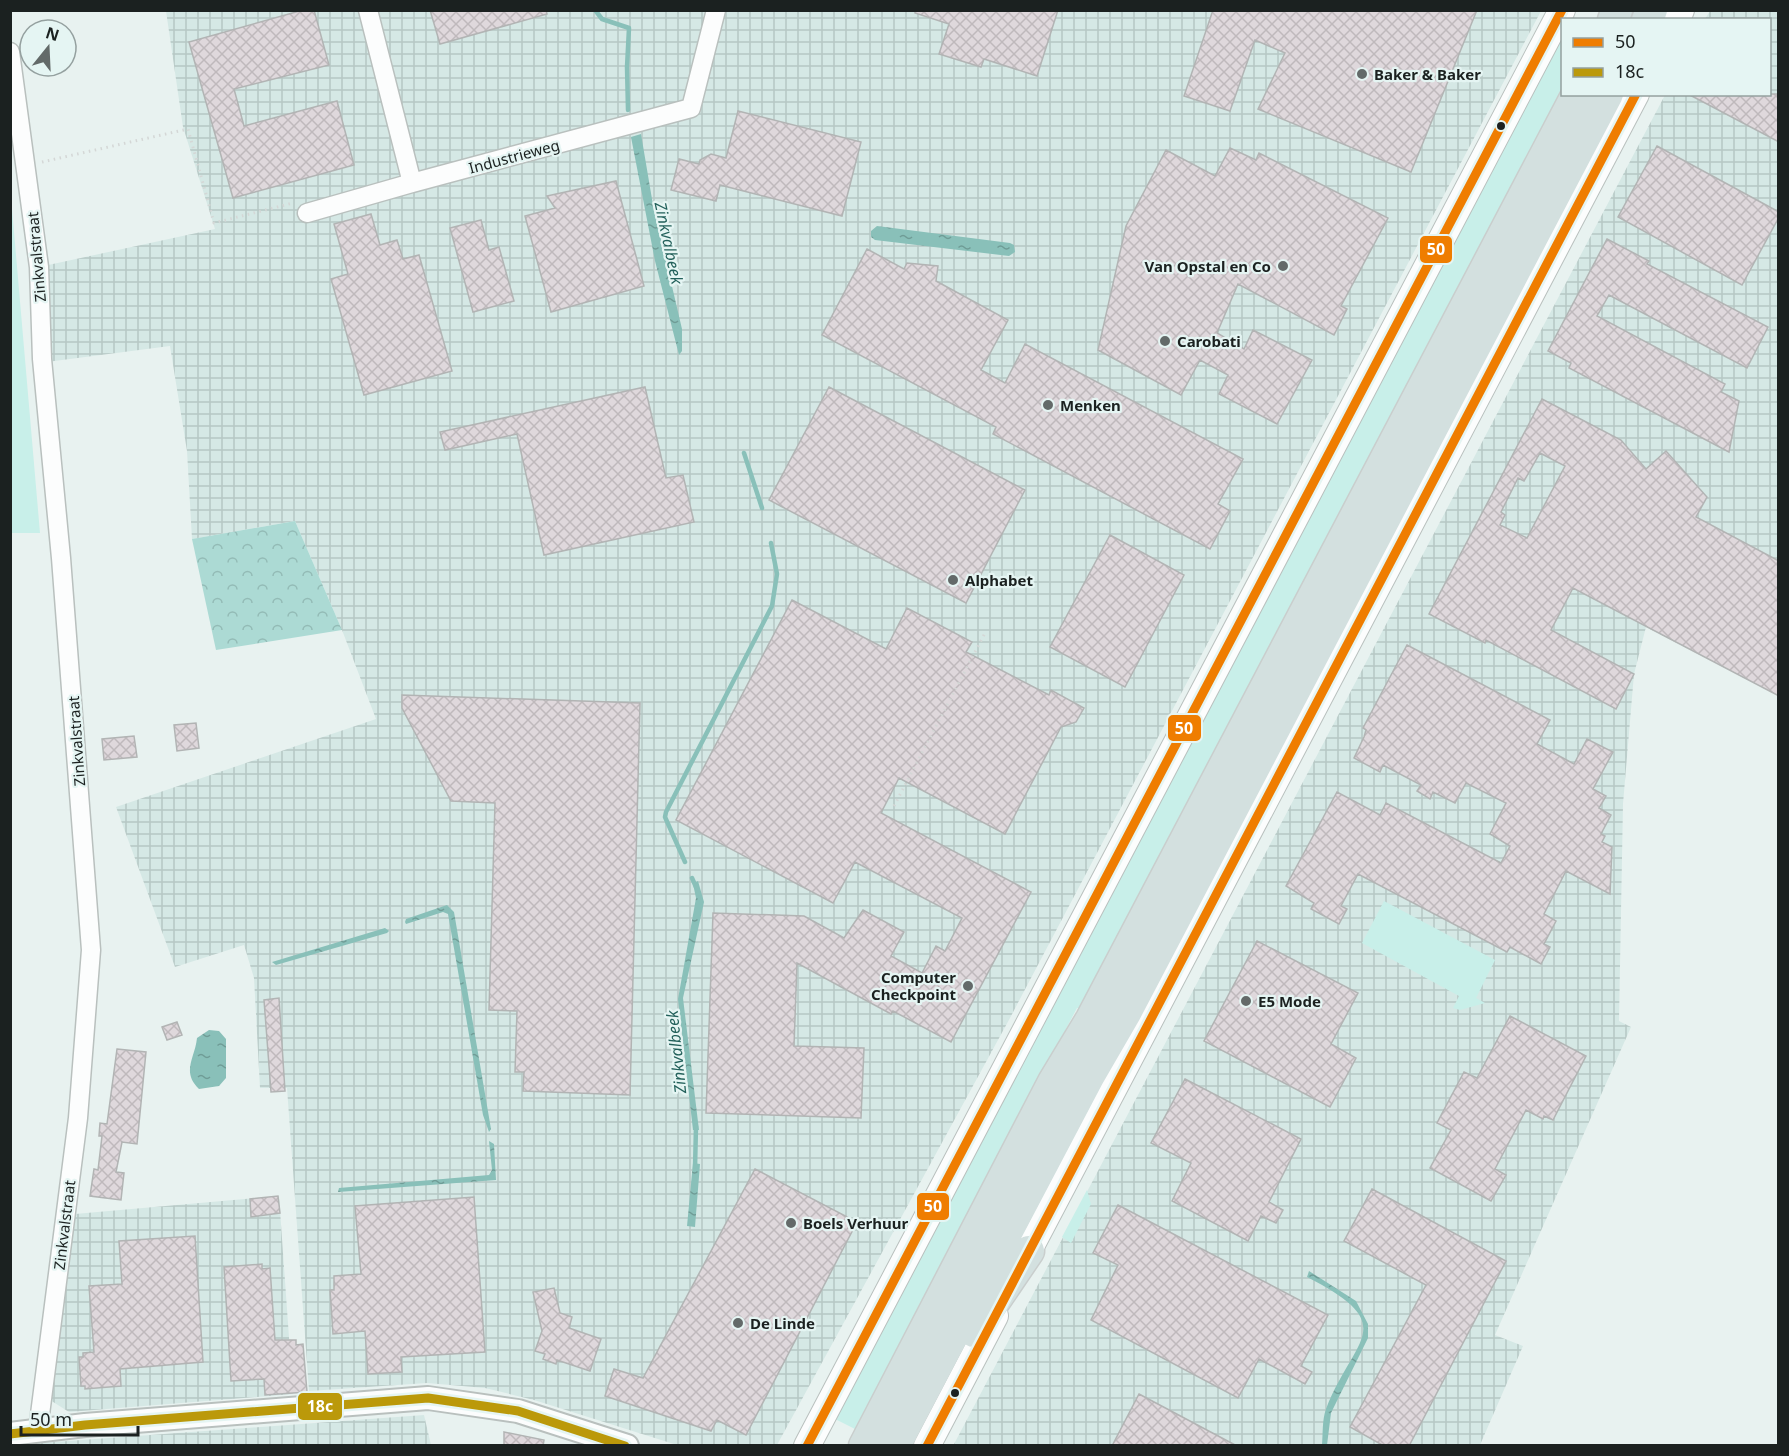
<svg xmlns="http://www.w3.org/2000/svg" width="1789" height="1456" font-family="'Noto Sans',sans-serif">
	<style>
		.industrial { fill: url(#industrial-grid) }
		.green { fill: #c8efe9 }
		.forest { fill: url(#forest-crowns) }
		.water { fill: url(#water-ripples) }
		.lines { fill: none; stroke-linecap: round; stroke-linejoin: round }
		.stream { stroke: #89c0b9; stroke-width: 4.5 }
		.building { fill: url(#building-cross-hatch); stroke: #b2b4b4; stroke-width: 1.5; fill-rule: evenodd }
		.minor-casing { stroke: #b9c0be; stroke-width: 21 }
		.tertiary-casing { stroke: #b9c0be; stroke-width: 26 }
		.secondary-casing { stroke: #b9c0be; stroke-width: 28 }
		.trunk-casing { stroke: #c9cecd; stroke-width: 33 }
		.path { stroke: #d4d7d6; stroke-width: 3; stroke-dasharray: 1.5 4.5; stroke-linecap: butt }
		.minor { stroke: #fcfdfd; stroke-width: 18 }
		.tertiary { stroke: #fcfdfd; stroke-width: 22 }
		.secondary { stroke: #fcfdfd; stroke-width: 26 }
		.trunk { stroke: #d3e0df; stroke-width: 30 }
		.bus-1-casing { stroke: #e5f5f3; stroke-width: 14 }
		.bus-2-casing { stroke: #e5f5f3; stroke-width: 14 }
		.bus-1 { stroke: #ef7d00; stroke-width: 9 }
		.bus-2 { stroke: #bb990a; stroke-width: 9 }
		.poi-dot { fill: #636a69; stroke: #e5f5f3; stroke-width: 2 }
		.bus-dot { fill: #1b2120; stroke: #e5f5f3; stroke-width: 2 }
		.labels { text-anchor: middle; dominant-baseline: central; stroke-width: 4.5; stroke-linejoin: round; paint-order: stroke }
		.poi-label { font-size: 15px; font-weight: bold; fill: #1b2120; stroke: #e5f5f3; text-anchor: start }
		.street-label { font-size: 15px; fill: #1b2120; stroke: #e5f5f3 }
		.water-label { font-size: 16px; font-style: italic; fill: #23615b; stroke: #e5f5f3 }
		.line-badge { stroke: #e5f5f3; stroke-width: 2 }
		.badge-label { font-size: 16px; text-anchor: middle; font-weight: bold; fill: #fff }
	</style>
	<defs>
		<pattern id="industrial-grid" width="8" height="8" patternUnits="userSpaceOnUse" patternTransform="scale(1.5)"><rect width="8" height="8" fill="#d5e8e5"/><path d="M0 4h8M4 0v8" fill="none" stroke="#b6c7c4"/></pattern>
		<pattern id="forest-crowns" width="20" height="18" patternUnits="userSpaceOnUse" patternTransform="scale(1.5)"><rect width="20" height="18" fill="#acdad4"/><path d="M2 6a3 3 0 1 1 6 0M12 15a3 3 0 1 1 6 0" fill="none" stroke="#93bbb6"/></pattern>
		<pattern id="water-ripples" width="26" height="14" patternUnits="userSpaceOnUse" patternTransform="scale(1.5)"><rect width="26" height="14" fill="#89c0b9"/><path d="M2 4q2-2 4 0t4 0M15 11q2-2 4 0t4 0" fill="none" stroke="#6f9c96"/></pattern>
		<pattern id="building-cross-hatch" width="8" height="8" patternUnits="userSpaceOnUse" patternTransform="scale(1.5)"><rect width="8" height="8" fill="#dfd8dc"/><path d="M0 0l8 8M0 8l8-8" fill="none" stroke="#bfb9bc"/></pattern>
	</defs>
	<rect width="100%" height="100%" fill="#e8f2f0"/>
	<!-- industrial -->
	<path class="industrial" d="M166,11H1541L1010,1018L777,1445H677L534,1400L485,1388L427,1383L309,1391L287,1088H260L254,978L244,945L175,967L116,807L376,719L342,630L295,521L192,539L187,451L170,346L39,363V267L215,229L183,127Z
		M1710,11H1778V692L1777,695L1646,627L1634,674L1623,804L1619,1021L1631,1027L1495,1335L1523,1346L1480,1445L953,1446L1665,95L1770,94V20L1705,19Z
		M279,1196L293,1394L69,1412L50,1400L75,1214Z
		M424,1415L431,1445L11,1446L10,1441L41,1443Z"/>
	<!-- green -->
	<path class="green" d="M1562,28V94L1086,1010L1077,1008L855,1429L831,1417Z
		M10,197H11L40,533H11Z
		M1384,901L1495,960L1476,998L1485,1003L1460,1010L1453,1008L1459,996L1362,943Z
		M1087,1190L1091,1204L1071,1243L1062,1237Z"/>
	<!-- forest -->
	<path class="forest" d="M295,521L342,630L216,650L192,539Z"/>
	<!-- water -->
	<path class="water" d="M641,134L653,205L682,329V351L679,355L655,261L631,137Z
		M877,226L1010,243L1014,245L1015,252L1009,256L875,240L871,237V231Z
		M698,881L704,902L683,998L699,1130H693L678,999L696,898L693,884Z
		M447,905L454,912L491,1129L489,1132L483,1115L448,914L443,912L406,924L405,922L406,919Z
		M385,928L389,931L387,933L276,965L272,962Z
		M209,1030L219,1031L226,1039V1078L219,1086L199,1089C181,1072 195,1058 197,1038Z
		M489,1141L494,1144L496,1180L338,1192L339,1188L489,1175L492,1170Z
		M693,1163L700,1164L695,1227L687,1226Z
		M1309,1271L1356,1301L1368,1324V1338L1331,1413L1327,1445H1322C1323,1434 1322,1420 1326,1409C1353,1338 1403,1326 1307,1277Z"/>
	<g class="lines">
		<!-- stream -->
		<path class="stream" d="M595,10L602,19L629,28L627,67L628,110
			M744,453L762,508
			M685,862L665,817L666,812L772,606L777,574L771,543
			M692,878L696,887
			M695,1169L696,1126"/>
	</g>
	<!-- building -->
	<path class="building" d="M303,10H314L329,65L234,89L244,126L337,101L354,165L233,198L189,42Z
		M430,10H546L547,14L440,44Z
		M915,10H1058L1037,76L984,59L981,67L939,54L949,24L915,13Z
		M1213,10H1477L1411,172L1258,109L1285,53L1255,40L1230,111L1184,96Z
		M1688,94H1779V142Z
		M738,111L861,142L842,216L720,185L716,201L671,190L679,159L699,164L700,160L711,154L726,158Z
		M1657,146L1779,212V217L1742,285L1618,217Z
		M1230,148L1256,160L1259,153L1388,218L1341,306L1347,309L1334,335L1238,284L1217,333L1244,349L1253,330L1312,360L1277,424L1219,394L1228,375L1200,360L1181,395L1098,350L1126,226L1166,150L1215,176Z
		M616,181L644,286L551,312L525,216L555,208L547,196Z
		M371,214L380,245L397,240L403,259L419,255L452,371L364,395L331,279L348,274L334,224Z
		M481,220L489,250L499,247L514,301L473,312L450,228Z
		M1607,239L1649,261L1647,264L1768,327L1747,368L1609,295L1597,316L1725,384L1721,392L1739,401L1729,452L1569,368L1571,363L1548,351Z
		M867,249L904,269L907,263L938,266L936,281L1008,320L981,370L1005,383L1025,344L1243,459L1218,504L1230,511L1210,549L993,434L996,427L822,335Z
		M645,387L666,478L683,475L694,522L544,555L517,434L445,450L440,432Z
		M829,387L1025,490L966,603L769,500Z
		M1542,399L1621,440L1646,469L1666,451L1707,497L1696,517L1779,561V696L1573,588L1551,630L1634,674L1616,709L1486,640L1485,643L1429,614ZM1540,453L1565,466L1527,538L1500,525L1505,515L1501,512L1518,478L1524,481Z
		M1110,535L1184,575L1125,687L1050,647Z
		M792,600L886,649L907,608L972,642L966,652L1049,695L1051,690L1084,708L1076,722L1061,727L1005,834L899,778L881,813L1031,892L951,1042L893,1011L891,1014L797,963L794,1046L864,1048L861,1118L706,1113L713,913L804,916L844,938L863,910L904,932L891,956L922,973L936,946L945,951L962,918L855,862L833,903L676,820Z
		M1407,645L1550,720L1537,744L1574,764L1587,739L1613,752L1593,789L1606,796L1599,808L1611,815L1601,834L1605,836L1602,842L1612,847L1610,894L1566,871L1544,914L1556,921L1544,944L1550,947L1541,964L1510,947L1507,952L1358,874L1341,906L1347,909L1339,924L1311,909L1314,903L1286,886L1337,792L1380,815L1386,803L1501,863L1510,846L1490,834L1506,803L1466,783L1455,803L1433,792L1430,799L1417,791L1421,785L1383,765L1380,772L1354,758L1364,737L1366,730L1363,728Z
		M402,695L640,703L630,1095L523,1091L524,1072H515L517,1011L489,1010L495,803L451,801L402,708Z
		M196,723L199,748L177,751L174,725Z
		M134,736L137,757L104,760L102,739Z
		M1257,941L1358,993L1331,1044L1356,1058L1330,1107L1204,1041Z
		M279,998L285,1091L271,1092L264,1000Z
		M1510,1016L1586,1056L1553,1120L1544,1116L1543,1119L1526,1110L1495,1169L1506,1175L1491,1201L1430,1168L1451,1130L1437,1123L1464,1072L1477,1078Z
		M177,1022L182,1035L167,1040L162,1027Z
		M117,1049L146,1052L137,1144L122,1142L116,1172L124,1173L121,1200L90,1196L94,1169L98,1170L102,1136H99L100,1123L107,1124Z
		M1185,1079L1301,1139L1269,1202L1283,1210L1276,1223L1261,1216L1248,1241L1172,1201L1191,1163L1151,1143Z
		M755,1169L857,1222L746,1435L717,1420L711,1431L605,1396L614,1369L643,1378Z
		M1372,1189L1506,1261L1409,1446H1384L1350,1427L1426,1285L1344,1241Z
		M278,1196L280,1213L251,1217L250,1199Z
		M474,1197L485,1352L401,1357L402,1372L368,1374L365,1331L333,1334L330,1290H334V1276L361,1274L355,1206Z
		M1118,1205L1328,1315L1301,1366L1312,1372L1305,1384L1259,1359L1238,1398L1091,1320L1118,1265L1093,1253Z
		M195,1236L203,1362L120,1369L121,1386L85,1389V1386H81L79,1357H83V1353L94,1352L89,1286L122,1284L119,1241Z
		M262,1264V1269L270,1268L275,1340H296V1345L303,1344L307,1392L265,1395L264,1379L231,1381L224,1267Z
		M554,1288L560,1313L572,1317L569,1328L601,1339L590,1371L557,1360L556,1364L543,1359L545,1354L535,1351L542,1331L533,1292Z
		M1139,1394L1237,1446H1112Z
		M504,1432L544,1440L543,1446H504Z"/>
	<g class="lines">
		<defs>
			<path id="minor" d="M368,10L412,183L691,108L716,10
				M10,52L39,267L42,359L61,558L91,950L78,1118L38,1430
				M307,213L412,183"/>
			<path id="tertiary" d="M10,1434L85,1425L428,1398L518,1411L627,1446"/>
			<path id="secondary" d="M1677,20L1681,10
				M1020,1267L1636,94
				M807,1446L1562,10
				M927,1446L995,1316"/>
			<path id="trunk" d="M1613,20L1617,10
				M1647,20L1652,10
				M974,1332L1029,1251
				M864,1446L1053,1082L1091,1019L1577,94
				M895,1446L1089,1077L1126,1013L1608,94"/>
		</defs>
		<!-- minor casing -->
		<use href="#minor" class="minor-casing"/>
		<!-- tertiary casing -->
		<use href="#tertiary" class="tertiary-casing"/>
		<!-- secondary casing -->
		<use href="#secondary" class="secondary-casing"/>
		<!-- trunk casing -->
		<use href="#trunk" class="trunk-casing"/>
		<!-- path -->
		<path class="path" d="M42,162L188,129L214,223L293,203
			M894,806L985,633"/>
		<!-- minor -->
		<use href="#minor" class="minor"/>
		<!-- tertiary -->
		<use href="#tertiary" class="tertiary"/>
		<!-- secondary -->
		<use href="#secondary" class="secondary"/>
		<!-- trunk -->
		<use href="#trunk" class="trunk"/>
		<defs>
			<path id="bus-1" d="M807,1446L1562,10
				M927,1446L1636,94"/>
			<path id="bus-2" d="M10,1434L85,1425L428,1398L518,1411L625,1446"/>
		</defs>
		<!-- bus-1 casing -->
		<use href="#bus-1" class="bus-1-casing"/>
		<!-- bus-2 casing -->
		<use href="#bus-2" class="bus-2-casing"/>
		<!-- bus-1 -->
		<use href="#bus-1" class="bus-1"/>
		<!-- bus-2 -->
		<use href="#bus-2" class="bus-2"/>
	</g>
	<!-- markers -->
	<g class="poi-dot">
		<circle cx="1362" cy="74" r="6"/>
		<circle cx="1283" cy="266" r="6"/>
		<circle cx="1165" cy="341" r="6"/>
		<circle cx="1048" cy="405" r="6"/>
		<circle cx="953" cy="580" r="6"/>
		<circle cx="968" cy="986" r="6"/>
		<circle cx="1246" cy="1001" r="6"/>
		<circle cx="791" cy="1223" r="6"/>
		<circle cx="738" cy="1323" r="6"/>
	</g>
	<g class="bus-dot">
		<circle cx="1501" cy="126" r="5"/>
		<circle cx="955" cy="1393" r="5"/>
	</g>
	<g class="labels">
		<!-- poi labels -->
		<g class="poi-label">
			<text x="1374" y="74">Baker &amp; Baker</text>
			<text x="1271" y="266" text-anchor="end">Van Opstal en Co</text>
			<text x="1177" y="341">Carobati</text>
			<text x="1060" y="405">Menken</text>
			<text x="965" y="580">Alphabet</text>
			<text x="956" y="977" text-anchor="end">Computer<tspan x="956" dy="17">Checkpoint</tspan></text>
			<text x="1258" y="1001">E5 Mode</text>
			<text x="803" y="1223">Boels Verhuur</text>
			<text x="750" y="1323">De Linde</text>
		</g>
		<!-- street labels -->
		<g class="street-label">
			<text transform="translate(514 156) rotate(-15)">Industrieweg</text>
			<text transform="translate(36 257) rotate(-95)">Zinkvalstraat</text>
			<text transform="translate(76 741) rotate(-94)">Zinkvalstraat</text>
			<text transform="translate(64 1225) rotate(-83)">Zinkvalstraat</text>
		</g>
		<!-- water labels -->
		<g class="water-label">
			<text transform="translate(669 243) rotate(78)">Zinkvalbeek</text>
			<text transform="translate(676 1052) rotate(-96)">Zinkvalbeek</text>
		</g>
	</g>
	<g class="line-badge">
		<rect x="1419" y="235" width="34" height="29" rx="6" fill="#ef7d00"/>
		<rect x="1167" y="714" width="35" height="28" rx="6" fill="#ef7d00"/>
		<rect x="916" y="1192" width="34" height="29" rx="6" fill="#ef7d00"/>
		<rect x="297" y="1392" width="46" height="29" rx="6" fill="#bb990a"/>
	</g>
	<g class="badge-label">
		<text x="1436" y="255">50</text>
		<text x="1184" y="734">50</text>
		<text x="933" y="1212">50</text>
		<text x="320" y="1412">18c</text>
	</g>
	<!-- border -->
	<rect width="1789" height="1456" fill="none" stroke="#1b2120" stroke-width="24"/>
	<!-- legend -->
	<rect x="1561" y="18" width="210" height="78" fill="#e5f5f3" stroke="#94a09f" stroke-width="1.5"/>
	<rect x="1573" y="38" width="30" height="9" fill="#ef7d00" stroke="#94a09f" stroke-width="1.5"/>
	<text x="1615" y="48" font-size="18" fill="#1b2120">50</text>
	<rect x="1573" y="68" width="30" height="9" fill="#bb990a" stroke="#94a09f" stroke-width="1.5"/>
	<text x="1615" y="78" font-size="18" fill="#1b2120">18c</text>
	<!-- north arrow -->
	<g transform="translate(48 48) rotate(18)"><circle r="28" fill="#e5f5f3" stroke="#94a09f" stroke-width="1.5"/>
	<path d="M0-4.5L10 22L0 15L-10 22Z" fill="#636a69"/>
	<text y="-9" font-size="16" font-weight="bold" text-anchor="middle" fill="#1b2120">N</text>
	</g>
	<!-- scale -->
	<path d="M21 1426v9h117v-9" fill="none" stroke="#1b2120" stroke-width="3"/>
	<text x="30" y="1426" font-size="18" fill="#1b2120" stroke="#e5f5f3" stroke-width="4.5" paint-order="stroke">50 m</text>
</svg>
